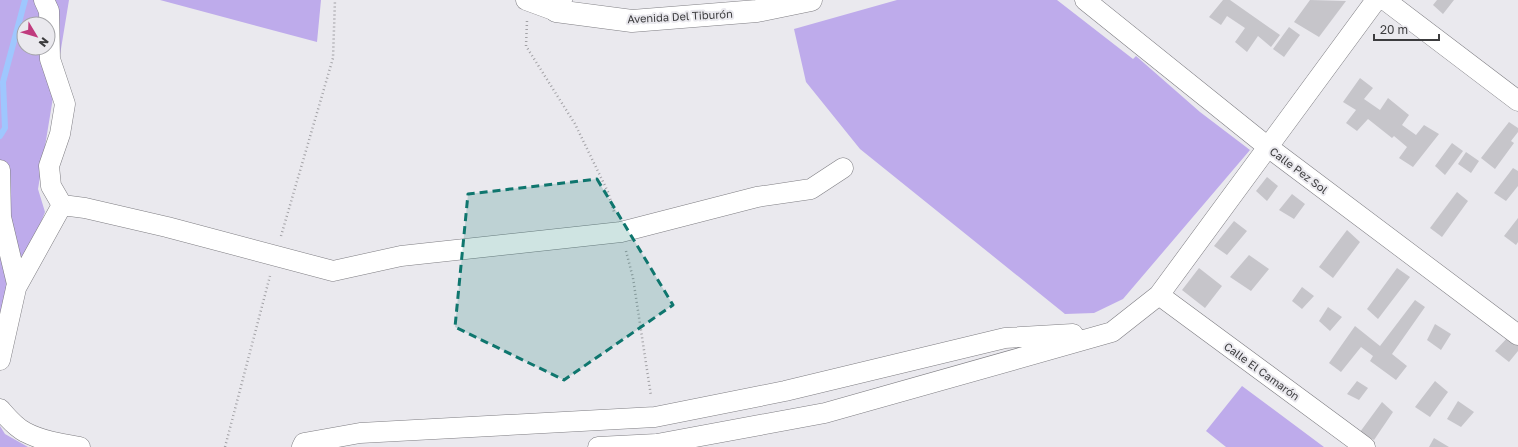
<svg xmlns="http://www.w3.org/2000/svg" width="1518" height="447" font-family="'Golos Text',sans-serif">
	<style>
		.green { fill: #beabeb; fill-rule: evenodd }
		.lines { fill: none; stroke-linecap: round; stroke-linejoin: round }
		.stream { stroke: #9fc7fe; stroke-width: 6 }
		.building { fill: #c6c5ca }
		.minor-casing { stroke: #7e7d82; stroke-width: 21 }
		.tertiary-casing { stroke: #7e7d82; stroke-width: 23 }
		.path { stroke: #a2a1a5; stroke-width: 2.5; stroke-dasharray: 1 3; stroke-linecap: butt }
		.minor { stroke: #fff; stroke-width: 20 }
		.tertiary { stroke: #fff; stroke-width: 22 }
		.marked { fill: #0f766e; fill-opacity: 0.2; stroke: #0f766e; stroke-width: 3; stroke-dasharray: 8 5; stroke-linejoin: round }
		.labels { text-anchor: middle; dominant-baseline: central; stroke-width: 4; stroke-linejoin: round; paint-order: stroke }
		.street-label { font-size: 11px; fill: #3c3c3e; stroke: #eae9ee }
	</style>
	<rect width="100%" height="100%" fill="#eae9ee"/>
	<!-- green -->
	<path class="green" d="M0,0H69L38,189L45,212L0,329ZM24,24H48V48H24Z
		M160,0H321L317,42Z
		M897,0H1057L1133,59L1136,56L1200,112L1250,150L1123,299L1094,313L1065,314L860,149L806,82L794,29Z
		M1242,386L1324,447H1226L1206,431Z
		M0,426L5,434L28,447H0Z"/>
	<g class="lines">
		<!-- stream -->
		<path class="stream" d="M0,136L5,128L3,82L25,0"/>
	</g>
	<!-- building -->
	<path class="building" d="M1223,0H1230L1280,35L1271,47L1258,36L1247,52L1235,42L1245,28L1227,16L1221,25L1209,17Z
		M1310,0L1346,1L1319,37L1294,22Z
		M1437,0H1454L1443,14L1433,5Z
		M1289,27L1300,35L1284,57L1273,49Z
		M1360,78L1373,88L1364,99L1380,110L1388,98L1409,115L1402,125L1416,135L1424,125L1439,134L1413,167L1399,158L1407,147L1394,136L1392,138L1368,119L1357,131L1346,123L1356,110L1343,102Z
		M1509,122L1518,128V132L1511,141L1514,143L1495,169L1481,158Z
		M1452,143L1463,151L1445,175L1435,166Z
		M1466,152L1479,161L1471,173L1458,164Z
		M1513,168L1518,171V186L1506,201L1494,193Z
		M1267,177L1278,186L1267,201L1256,191Z
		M1457,192L1468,201L1442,237L1430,228Z
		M1292,194L1305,204L1294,219L1279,210Z
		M1518,218V242L1516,245L1504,236Z
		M1234,221L1247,231L1227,255L1214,246Z
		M1347,230L1360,242L1333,278L1319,267Z
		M1249,255L1269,269L1251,291L1230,277Z
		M1199,268L1222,286L1205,308L1182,290Z
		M1397,268L1410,277L1378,319L1367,309Z
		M1302,287L1314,296L1302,309L1292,301Z
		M1415,300L1425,307L1392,354L1407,366L1396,380L1370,361L1373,356L1361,347L1341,372L1329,363L1355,326L1380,346Z
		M1328,307L1342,317L1330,331L1319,321Z
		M1435,324L1451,334L1441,350L1427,340Z
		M1509,336L1518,343V351L1509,362L1495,351Z
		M1357,381L1368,388L1359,400L1347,394Z
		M1435,381L1448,392L1430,417L1415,407Z
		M1458,401L1474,412L1461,427L1447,419Z
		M1382,402L1393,412L1374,440L1360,432Z
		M1434,438L1449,447H1429Z"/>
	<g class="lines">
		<defs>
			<path id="minor" d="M44,0L49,11L50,59L65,104L60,134L49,166L51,186L62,205
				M526,0L556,11
				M1085,0L1268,147L1518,335
				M1385,0L1518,101
				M0,170L1,217L17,284L0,360
				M16,288L62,205L85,208L167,227L333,271L401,256L621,232L757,197L811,189L843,168
				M1159,295L1365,447
				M0,409C7,417 15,427 25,432C42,441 62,444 80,447
				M302,447L304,443L360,433L655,417L785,391L1005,338L1073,334
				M598,447L657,444L825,413L1112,332L1159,295L1376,0"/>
			<path id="tertiary" d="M561,0L556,11L632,21L757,11L811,0"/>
		</defs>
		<!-- minor casing -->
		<use href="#minor" class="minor-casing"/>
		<!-- tertiary casing -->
		<use href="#tertiary" class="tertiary-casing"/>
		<!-- path -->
		<path class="path" d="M527,21L526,46L575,124L608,192L614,212
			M281,236L333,58L335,0
			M626,251L633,278L651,396
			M225,447L270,276"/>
		<!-- minor -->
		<use href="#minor" class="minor"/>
		<!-- tertiary -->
		<use href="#tertiary" class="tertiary"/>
	</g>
	<!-- marked area -->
	<path class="marked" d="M597,179L673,305L564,380L455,327L468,194Z"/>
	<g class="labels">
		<!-- street labels -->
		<g class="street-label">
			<text transform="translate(680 16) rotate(-3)">Avenida Del Tiburón</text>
			<text transform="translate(1299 170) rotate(37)">Calle Pez Sol</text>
			<text transform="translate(1262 371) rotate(36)">Calle El Camarón</text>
		</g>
	</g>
	<!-- north arrow -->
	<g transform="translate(36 36) rotate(128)"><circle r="19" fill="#eae9ee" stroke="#a4a4a8"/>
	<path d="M0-3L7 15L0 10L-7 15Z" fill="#c03b7e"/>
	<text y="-6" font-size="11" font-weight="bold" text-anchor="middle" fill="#3c3c3e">N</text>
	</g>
	<!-- scale -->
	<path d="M1374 34v6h65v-6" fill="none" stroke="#3c3c3e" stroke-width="2"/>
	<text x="1380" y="34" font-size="12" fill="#3c3c3e" stroke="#eae9ee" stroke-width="3" paint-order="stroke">20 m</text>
</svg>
